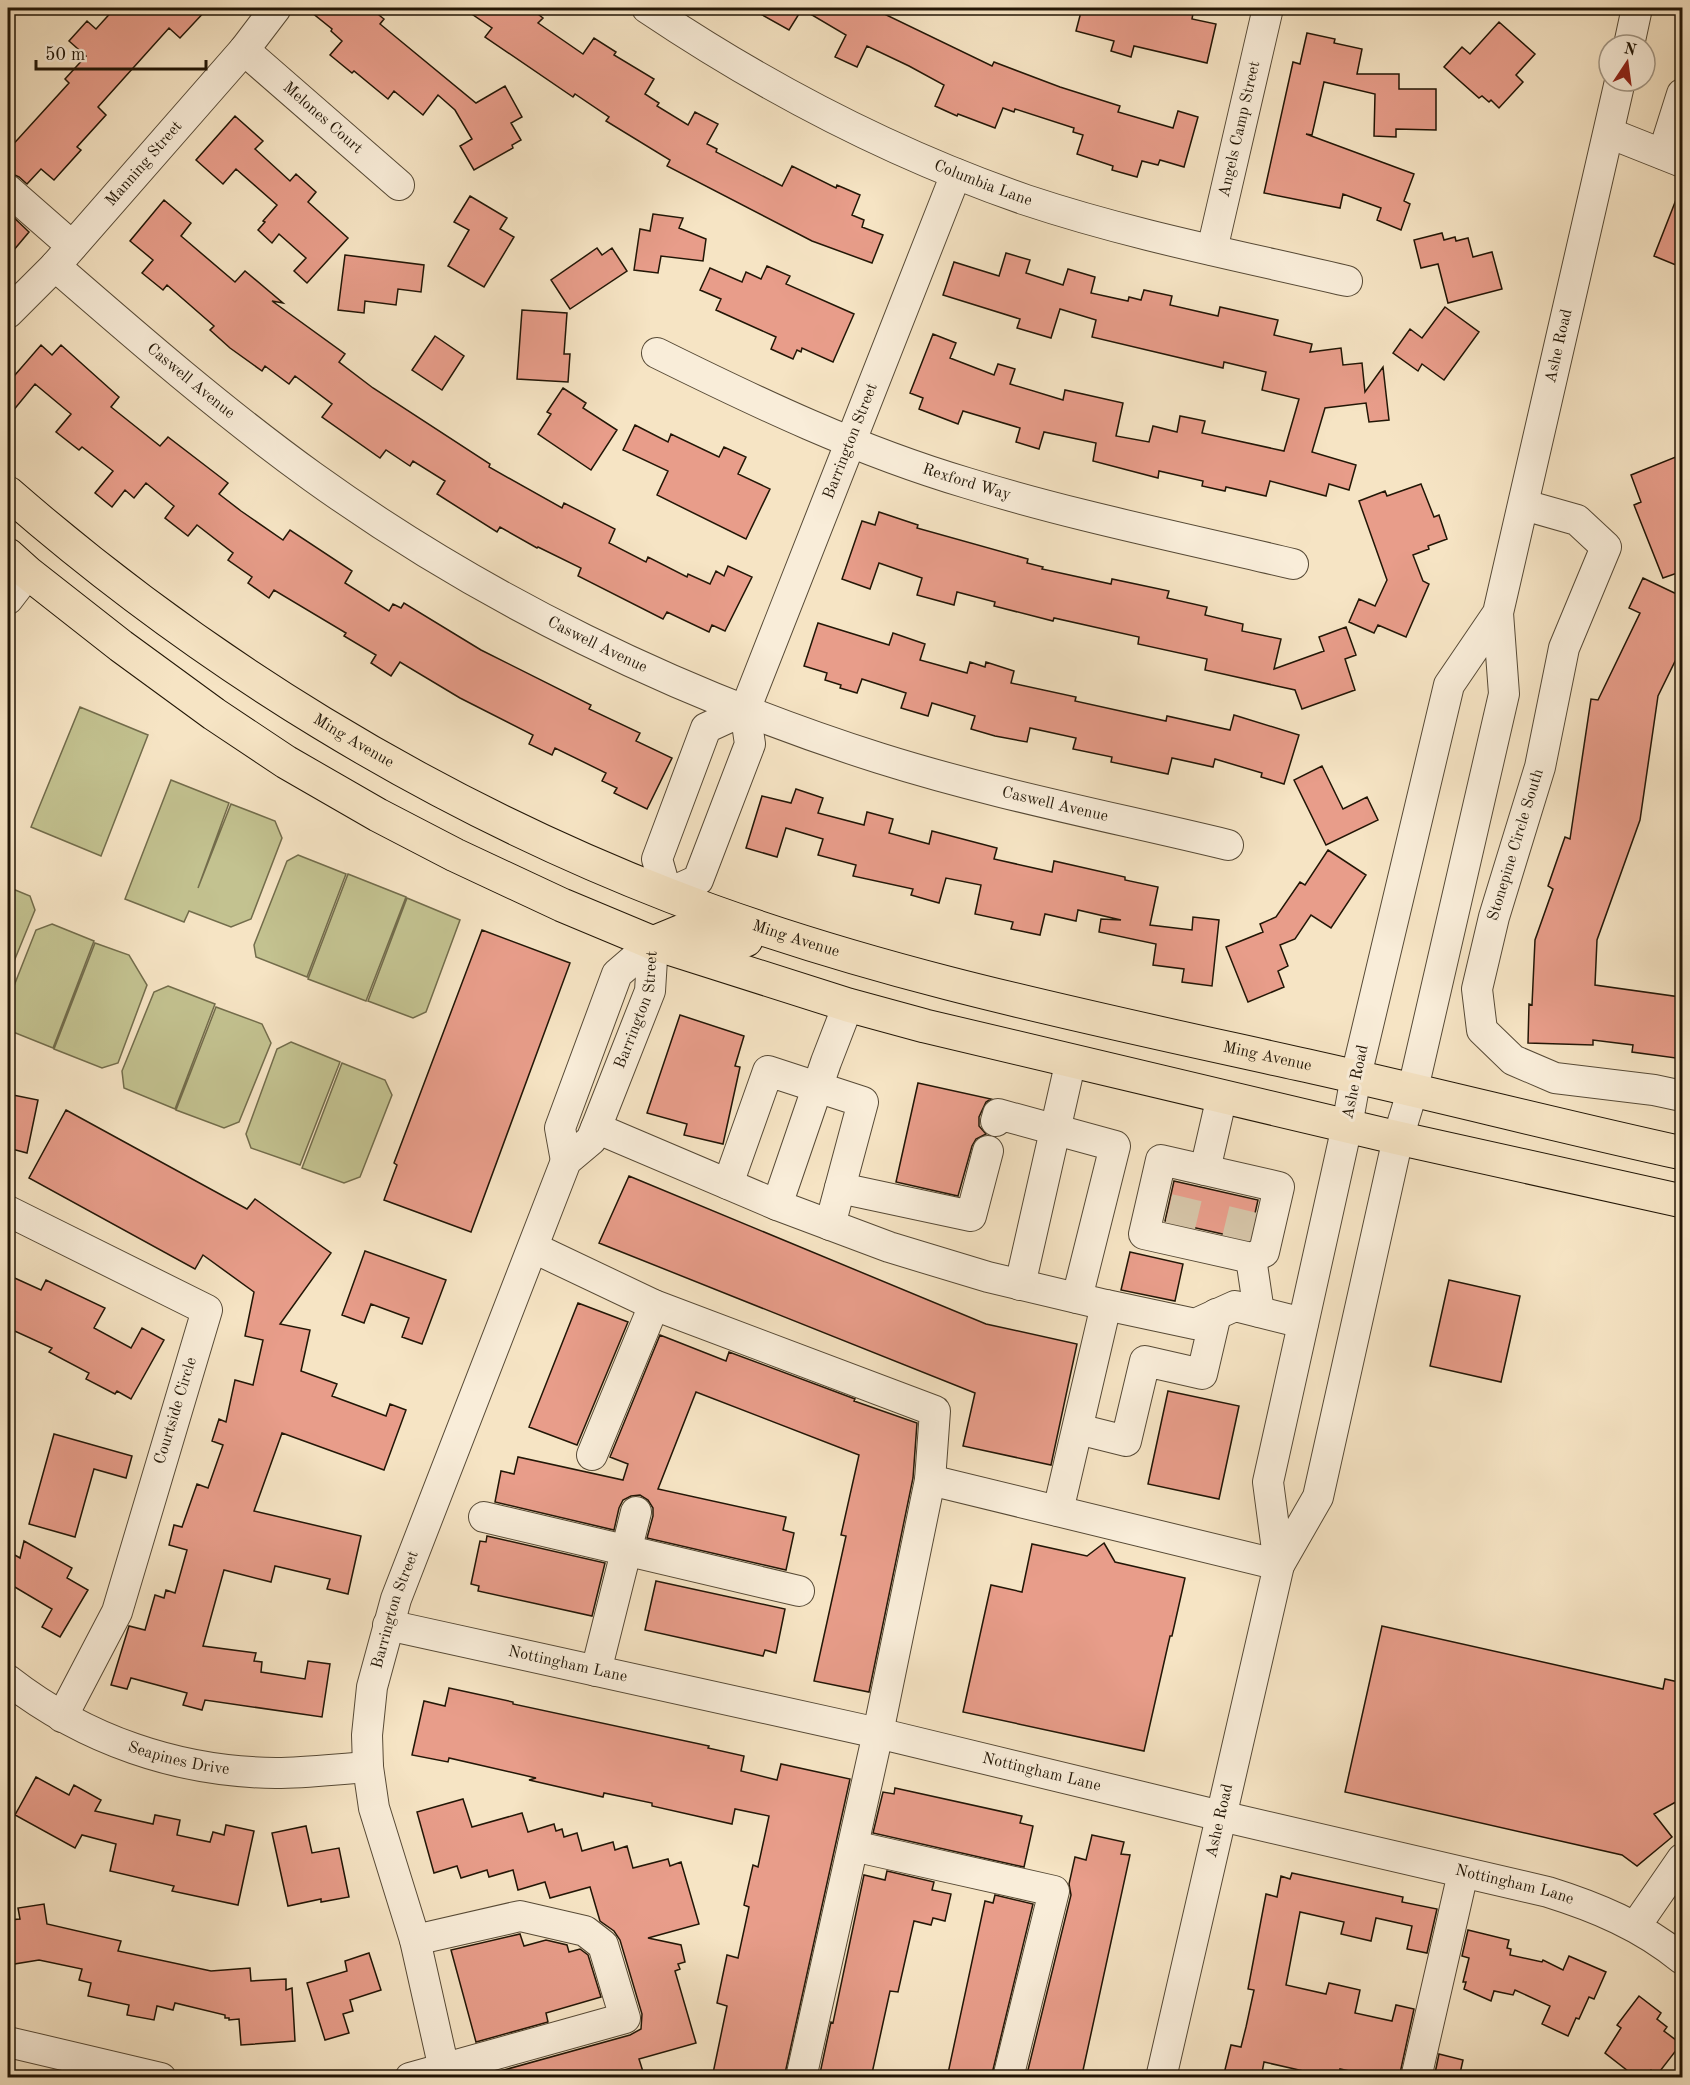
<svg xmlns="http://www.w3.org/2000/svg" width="1690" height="2085" font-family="'Old Standard TT',serif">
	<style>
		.green { fill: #c3c290; stroke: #726c4b; stroke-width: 1.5 }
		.building { fill: #e89d8a; stroke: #221606; stroke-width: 1.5 }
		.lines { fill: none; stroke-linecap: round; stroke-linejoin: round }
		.minor-tunnel { stroke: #d6c5a8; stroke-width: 30; stroke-dasharray: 30 15; stroke-linecap: butt }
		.minor-casing { stroke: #574a36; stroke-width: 32 }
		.major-casing { stroke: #221606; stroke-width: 35 }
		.minor { stroke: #f9edd9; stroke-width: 30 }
		.major { stroke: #f6e4c4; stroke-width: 33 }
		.labels { text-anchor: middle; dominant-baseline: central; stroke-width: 6; stroke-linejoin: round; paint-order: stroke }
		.street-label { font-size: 16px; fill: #221606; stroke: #f9edd9 }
	</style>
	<rect width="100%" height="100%" fill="#f6e4c4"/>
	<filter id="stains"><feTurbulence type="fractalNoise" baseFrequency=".00333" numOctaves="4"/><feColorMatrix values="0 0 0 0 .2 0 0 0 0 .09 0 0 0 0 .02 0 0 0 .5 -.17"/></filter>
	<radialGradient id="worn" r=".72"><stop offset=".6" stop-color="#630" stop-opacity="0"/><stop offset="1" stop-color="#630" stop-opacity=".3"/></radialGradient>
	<!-- green -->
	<path class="green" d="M80,707L148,735L101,856L31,827Z
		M171,780L229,803L198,888L231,804L275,821L282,838L251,919L231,927L189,911L184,922L125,899Z
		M298,855L346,874L307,977L256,957L254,945L287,861Z
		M348,874L406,897L366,1001L308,979Z
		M8,887L30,896L35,910L8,976Z
		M407,898L460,920L426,1012L413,1018L368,1001Z
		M52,924L94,941L53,1048L8,1030V1001L36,930Z
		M95,943L129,955L147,985L118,1063L102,1068L54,1049Z
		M168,986L215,1004L175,1109L124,1088L122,1071L154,992Z
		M216,1007L262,1024L271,1043L239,1122L224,1128L176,1110Z
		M291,1042L340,1062L300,1165L251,1148L246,1134L277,1049Z
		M342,1063L385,1080L392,1095L360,1177L344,1183L302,1168Z"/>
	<!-- building -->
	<path class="building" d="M115,8H208L180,38L169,28L98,107L106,115L77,147L81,150L54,180L41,169L27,184L19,177L8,172V150L69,83L65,79L86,56L69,41L87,21L96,29Z
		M306,8H370L384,19L380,24L476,103L505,86L522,117L511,123L521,140L512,145L513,148L474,170L460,146L472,139L455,110L438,95L423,115L394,91L388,99L354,71L352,73L330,55L342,41L331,31L332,29Z
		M463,8H530L543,18L538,23L583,54L594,38L616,52L614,55L654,79L645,94L659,103L657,106L688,125L695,112L718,124L707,144L717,149L716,152L782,186L792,166L836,188L837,185L860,195L852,215L864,220L862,227L883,235L872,263L812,241L667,166L670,160L606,121L609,117L575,94L573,97L485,37L492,28Z
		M750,8H872L992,66L994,62L1060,87L1120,106L1118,112L1173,128L1178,111L1198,117L1184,167L1160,160L1158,165L1142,161L1137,177L1112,170L1113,166L1077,154L1083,135L1073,132L1074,128L1015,109L1014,112L1003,108L995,128L958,114L957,116L935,106L944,85L909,66L867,46L857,67L835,57L846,35L802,9L789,30Z
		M1082,8H1194L1192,19L1216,24L1207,63L1134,46L1131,57L1111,51L1114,41L1076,31Z
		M1499,22L1535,54L1516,75L1523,82L1499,108L1491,100L1489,102L1482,96L1479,98L1444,67L1462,47L1470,54Z
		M1307,33L1335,39L1334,43L1362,49L1357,74H1399V89H1436V130L1396,129V137L1374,136L1375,94L1324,82L1312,135L1306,134L1414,174L1404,201L1410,204L1401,230L1377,220L1381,208L1343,194L1340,208L1264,193L1293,62L1300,64Z
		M235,116L263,141L255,149L290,181L296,174L316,192L308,202L348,238L307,283L294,271L306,258L279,234L272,243L258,230L265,222L263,221L277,205L236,169L223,184L196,160Z
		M1681,187H1683V268L1654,256Z
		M470,196L507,218L500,229L514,237L484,287L448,266L469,230L454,222Z
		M164,200L191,223L181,236L235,282L245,271L283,303L272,301L345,354L339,362L373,388L490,464L489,467L562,508L564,503L615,529L609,543L646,562L648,557L687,577L688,574L710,584L716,571L724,576L728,566L752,577L725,631L712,625L709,632L667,612L663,619L578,576L581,568L538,547L537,548L500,527L497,532L437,494L445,481L413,461L410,466L386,450L380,458L322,417L332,404L295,376L289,384L265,366L262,371L230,348L210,330L214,326L167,285L163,290L142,273L153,260L130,241Z
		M8,212L29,232L8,257Z
		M653,214L683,218L679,228L706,239L703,261L661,256L658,273L634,270L640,229L650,231Z
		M1442,233L1444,240L1455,237L1456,241L1468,238L1473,257L1492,252L1502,289L1448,303L1438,264L1421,268L1414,240Z
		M597,248L602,255L612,248L627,271L570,309L551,280Z
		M1006,253L1030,260L1026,273L1063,285L1068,269L1095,277L1091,293L1128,301L1129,297L1141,300L1144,290L1172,296L1170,305L1218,316L1220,307L1278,320L1274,335L1312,344L1310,352L1341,348L1343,365L1362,363L1365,392L1383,367L1389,420L1369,422L1366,403L1325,408L1312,452L1356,465L1349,490L1329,484L1326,496L1270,481L1266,496L1226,487L1225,491L1202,486L1203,481L1159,471L1158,478L1093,461L1096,443L1044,432L1039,449L1016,442L1020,428L963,411L958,424L919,409L923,398L910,393L933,334L956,343L950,358L994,375L998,364L1015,369L1010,384L1063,400L1065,390L1123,403L1116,436L1149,442L1153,426L1177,432L1180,416L1205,421L1202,433L1284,451L1299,399L1262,390L1266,372L1224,362L1223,368L1092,337L1096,320L1060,309L1051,338L1017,328L1020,319L943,295L954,262L999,276Z
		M345,255L424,265L421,292L398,289L396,305L365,301L364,313L338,310Z
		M767,266L790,276L786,284L854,314L833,362L802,348L801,352L797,350L793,359L771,349L776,337L716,310L721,299L700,290L710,268L742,282L746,272L761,279Z
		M1445,307L1479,332L1444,380L1422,364L1418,371L1393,353L1410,329L1422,338Z
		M522,310L567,313L564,354H570L568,382L517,379Z
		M435,336L464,356L442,390L412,370Z
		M41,345L52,355L61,345L119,397L111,407L160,446L168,437L228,483L219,494L241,511L283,540L290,530L352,571L345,583L389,611L393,604L401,608L404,603L481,650L591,705L589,709L640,733L636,741L672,758L647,809L614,793L617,788L602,781L606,773L555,748L552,755L529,744L533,735L460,698L400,662L391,676L371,663L376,655L344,636L346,633L274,590L269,598L248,583L252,577L228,560L233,553L197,525L188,536L165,518L174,506L146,483L134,498L125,490L112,507L95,493L113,471L82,447L79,450L56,432L71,414L35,384L8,417V383Z
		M563,388L586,403L583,408L617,430L591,470L538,434L551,414L547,412Z
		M635,425L668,442L671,434L719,457L724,447L746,457L738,474L770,489L746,539L657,495L668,471L623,450Z
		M1683,454V571L1663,578L1634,505L1641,502L1631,475Z
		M1421,484L1434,517L1439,515L1447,539L1428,546L1429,549L1413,555L1423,581L1429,584L1406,637L1378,625L1374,633L1349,622L1359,599L1375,606L1387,580L1359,501L1385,491L1387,496Z
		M879,512L918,525L917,528L1028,559L1027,563L1043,567L1042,569L1111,584L1112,579L1169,591L1167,598L1207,607L1205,615L1243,624L1242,631L1281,639L1274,669L1324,651L1319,637L1346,627L1356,655L1345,659L1355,690L1302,709L1295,690L1205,670L1207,659L1138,644L1139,637L1054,618L1053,621L994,606L995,602L957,592L954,605L917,595L922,578L879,563L870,589L842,579L862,521L875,525Z
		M1643,578L1683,597V645L1658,696L1640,820L1597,940L1595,985L1680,997L1678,1009L1683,1010V1059L1632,1052L1633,1045L1593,1040V1045L1528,1043L1529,1004L1532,1005L1535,940L1553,889L1548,886L1565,837L1570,839L1591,699L1598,700L1640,613L1629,608Z
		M818,623L889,645L893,633L925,644L920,660L967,673L970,662L985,667L986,662L1014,671L1011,683L1076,697L1075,701L1166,721L1167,716L1230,730L1234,715L1299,735L1284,784L1261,777L1262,773L1215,759L1213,767L1172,758L1168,774L1111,762L1112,757L1073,749L1076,738L1030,728L1027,742L995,736L971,729L975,716L932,703L928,716L901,708L906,693L862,679L857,693L840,688L841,685L825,680L827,673L804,666Z
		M1322,766L1343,809L1367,797L1378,820L1326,845L1294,780Z
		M796,789L823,798L818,813L864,825L867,812L893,819L889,833L929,844L932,831L997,848L994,859L1052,872L1054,861L1125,877V880L1158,887L1150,925L1192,930L1193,917L1219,920L1212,986L1182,982L1184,969L1153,965L1156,944L1099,932L1101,919L1121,920L1078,910L1076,921L1045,914L1040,935L1011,929L1013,922L975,914L981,885L946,878L939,903L911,895L913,889L853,876L856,865L818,855L823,839L786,828L777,857L746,848L762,796L791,803Z
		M1328,850L1366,875L1331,928L1311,915L1295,939L1280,945L1288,966L1278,971L1284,987L1248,1002L1226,947L1263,932L1260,924L1276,917L1300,882L1305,885Z
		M482,930L570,963L471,1232L384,1200L397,1165L394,1163Z
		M680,1015L744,1036L735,1066L740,1067L723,1144L684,1135L687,1124L647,1113Z
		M918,1083L991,1099L986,1102L979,1117V1126L986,1134L976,1139L972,1146L958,1196L896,1182Z
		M8,1094L38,1100L27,1153L8,1148Z
		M66,1110L247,1209L255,1199L331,1253L280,1324L310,1330L301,1371L337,1384L332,1396L386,1416L390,1404L406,1410L384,1470L282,1433L254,1511L361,1536L348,1594L327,1589L330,1579L275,1566L271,1582L224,1570L203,1646L256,1653L254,1661L262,1662L261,1672L305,1679L308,1661L330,1664L322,1717L205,1700L202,1710L183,1705L187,1693L131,1678L127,1689L111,1685L129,1626L145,1630L155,1595L164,1598L166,1590L175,1593L187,1550L169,1545L174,1525L182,1527L197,1484L208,1488L223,1445L212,1441L219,1419L226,1422L235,1380L253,1385L263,1340L245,1336L254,1292L203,1255L195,1269L29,1178Z
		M629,1176L986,1324L1077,1344L1051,1465L963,1446L975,1393L599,1243Z
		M1174,1181L1258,1200L1249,1240L1165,1221Z
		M365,1251L446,1280L422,1344L402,1337L409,1318L371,1304L364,1323L342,1315Z
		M1130,1252L1183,1264L1175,1301L1121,1290Z
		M8,1275L41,1290L46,1280L105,1308L94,1328L131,1348L142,1328L164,1340L131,1399L117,1391L115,1394L86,1379L89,1373L49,1352L52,1348L8,1328Z
		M1449,1280L1520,1296L1501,1382L1430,1366Z
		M578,1303L628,1322L577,1445L529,1427Z
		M660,1335L726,1361L729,1352L855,1399L854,1401L917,1423L913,1478L869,1692L814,1681L846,1536L841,1535L859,1455L696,1392L658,1489L786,1517L783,1530L794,1533L786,1570L647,1538L653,1516V1508L648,1500L640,1495L631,1496L623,1500L619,1508L614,1530L495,1502L501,1471L514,1474L518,1457L623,1480L628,1464L610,1457Z
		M1168,1391L1239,1406L1219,1499L1148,1484Z
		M54,1434L132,1456L126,1478L94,1469L75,1537L29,1524Z
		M487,1536L605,1563L592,1616L478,1591L479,1586L471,1584L480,1541L486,1542Z
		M24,1541L72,1568L67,1578L88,1590L60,1637L42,1627L52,1609L8,1583V1551L20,1558Z
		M1104,1543L1115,1562L1185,1578L1172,1636H1170L1144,1751L963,1712L991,1585L1022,1592L1032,1544L1087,1556Z
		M656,1581L785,1609L776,1653L765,1650L763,1656L645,1630Z
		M1382,1626L1663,1689L1665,1679L1683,1683V1798L1654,1814L1672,1837L1637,1866L1622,1855L1345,1792Z
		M449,1688L513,1702V1704L709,1746L708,1748L744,1756L741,1771L777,1780L781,1764L850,1779L784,2078H712L727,2006L717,2003L727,1955L738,1958L749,1907L744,1905L753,1865L758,1867L769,1816L735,1809L732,1824L652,1806V1803L604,1793L603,1797L529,1780L536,1778L449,1758L448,1762L412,1755L424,1701L445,1706Z
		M36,1777L69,1795L74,1785L101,1800L95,1811L153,1824L155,1815L180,1820L177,1835L210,1842L213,1832L224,1835L226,1825L254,1831L238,1905L172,1891L174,1886L110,1871L116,1844L82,1835L75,1848L15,1815Z
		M895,1788L1022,1816L1020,1823L1033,1826L1024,1867L873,1833L883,1792L894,1794Z
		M463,1799L472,1827L522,1813L528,1832L554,1824L556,1831L562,1829L564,1837L577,1833L582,1851L613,1842L615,1850L627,1846L633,1868L668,1859L670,1866L681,1862L699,1924L648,1938L681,1945L685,1962L678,1964L680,1969L675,1971L696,2043L639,2059L645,2078H486V2075L630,2035L641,2029L642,2014L620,1940L614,1931L600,1921L590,1887L550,1898L545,1882L518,1890L513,1870L489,1877L487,1870L461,1878L457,1866L434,1873L417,1812Z
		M306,1826L312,1853L339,1848L349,1897L321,1902V1899L288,1906L272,1833Z
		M1092,1835L1124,1842L1121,1854L1130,1855L1082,2075L1075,2073L1074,2078H1026L1071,1895L1069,1884L1075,1857L1086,1860Z
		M887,1871L934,1882L932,1890L951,1894L945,1921L933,1918L931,1925L914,1921L898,1992L890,1991L871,2078H819L831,2022L833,2023L864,1875L885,1880Z
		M1292,1873L1403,1897L1402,1902L1437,1909L1427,1953L1407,1949L1412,1926L1376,1918L1371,1941L1341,1934L1344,1922L1300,1912L1286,1985L1326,1994L1329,1983L1360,1990L1355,2013L1392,2021L1396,2005L1414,2009L1399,2078H1381L1340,2069L1339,2078H1306L1308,2072L1264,2062L1261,2078H1223L1231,2045L1241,2047L1246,2027L1254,1990L1248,1989L1266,1894L1277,1897L1281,1876L1290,1879Z
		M995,1895L1033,1904L991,2078H947L985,1901L993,1903Z
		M44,1904L47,1924L121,1941L118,1951L211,1971L250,1968L251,1981L286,1979V1990L292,1988L295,2041L241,2045L239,2019L229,2020V2018H225V2015L175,2003L173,2010L157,2006L154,2020L127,2015L129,2005L88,1996L91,1983L79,1980L82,1969L39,1960L8,1965V1920L20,1919L18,1908Z
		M1468,1930L1509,1940L1507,1948L1511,1949L1510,1955L1542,1962L1543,1960L1563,1970L1569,1956L1606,1972L1594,1999L1589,1997L1579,2019L1576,2018L1568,2036L1542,2024L1550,2006L1515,1990L1513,1995L1494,1991L1491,2001L1464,1989L1466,1982H1463L1469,1958L1462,1956Z
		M520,1934L524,1946L546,1940L567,1945L569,1952L580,1949L588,1955L601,1997L546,2013L548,2022L476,2042L451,1950Z
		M369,1953L381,1990L350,2000L353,2011L343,2014L349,2033L325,2040L307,1983L347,1971L345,1961Z
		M1639,1996L1661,2013L1657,2019L1667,2027L1664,2031L1681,2044L1657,2075L1651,2070L1645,2078H1637L1605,2053L1621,2028L1617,2025Z
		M1439,2054L1463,2060L1459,2078H1434Z"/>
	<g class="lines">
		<!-- minor-tunnel -->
		<path class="minor-tunnel" d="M1180,1227L1191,1181
			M1237,1239L1248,1193"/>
		<defs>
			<g id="minor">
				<path id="s1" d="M647,8C766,88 890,153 1026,200C1131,235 1240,256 1347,281"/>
				<path d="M1629,45L1637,8"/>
				<path id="s2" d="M244,50L399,185"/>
				<path d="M1609,133L1682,162"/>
				<path d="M1663,154L1682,94"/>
				<path d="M8,190L72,246"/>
				<path id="s3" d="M1212,250L1268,8"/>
				<path id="s4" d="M55,266C139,339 223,412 313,477C484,600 678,694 879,758C993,794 1112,817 1228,845"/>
				<path id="s5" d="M8,313L55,266L244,50L276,8"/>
				<path id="s6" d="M657,353C758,403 859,451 967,483C1074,516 1184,538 1293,564"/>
				<path d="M1524,505L1577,520L1606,547L1564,648L1540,767L1494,917L1477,989L1482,1030L1513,1060L1555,1078L1654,1090L1682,1096"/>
				<path d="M8,599L28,573"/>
				<path id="s7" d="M1498,613L1449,685L1356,1076L1347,1126L1268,1482L1279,1565L1318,1497L1398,1138L1413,1089L1504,694L1498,613L1620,81"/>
				<path id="s8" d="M745,710L706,728L657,859L667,894L698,880L750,744L745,710L956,174"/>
				<path d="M848,1005L826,1062L777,1205L889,1247L988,1277L1106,1305L1195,1324L1235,1306L1303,1323"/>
				<path d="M996,1121L998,1114L1115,1146L1077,1298"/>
				<path d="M596,1128L777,1205"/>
				<path d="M1161,1160L1279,1187L1264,1252L1251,1258L1144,1234Z"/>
				<path d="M566,1161L560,1128L617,974L653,943"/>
				<path d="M1205,1170L1222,1096"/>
				<path d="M728,1184L768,1071L863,1102L830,1225"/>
				<path d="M840,1188L971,1216L988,1151"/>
				<path d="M8,1211L207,1310L117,1612L62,1717"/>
				<path d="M534,1248L654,1305L935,1411L930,1480L878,1733L801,2078"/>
				<path d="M1251,1258L1259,1312"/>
				<path d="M1020,1285L1071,1060"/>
				<path d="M1078,1429L1126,1441L1145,1361L1202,1374L1216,1314"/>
				<path d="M592,1455L654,1305"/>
				<path d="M930,1480L1279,1565L1161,2078"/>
				<path d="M1058,1511L1106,1305"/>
				<path d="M484,1517L799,1591"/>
				<path id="s9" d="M388,1625L878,1733L1221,1816L1548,1892C1596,1907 1642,1926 1682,1959"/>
				<path d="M596,1671L636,1512"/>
				<path id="s10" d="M8,1680C85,1740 178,1772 276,1773C306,1773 337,1769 368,1767"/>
				<path d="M853,1846L1054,1891L1008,2078"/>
				<path d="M1635,1927L1682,1859"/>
				<path d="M8,2042L161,2078"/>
				<path d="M410,2078L625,2018L603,1945L585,1931L520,1916L415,1940"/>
				<path id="s11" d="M446,2078L415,1940L374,1808L368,1767L367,1735L372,1687L396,1599L566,1161L591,1140L596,1128L650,991L653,943"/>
				<path d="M1416,2078L1463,1873"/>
			</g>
			<g id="major">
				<path id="s12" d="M8,493C203,663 429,802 671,896C873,974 1087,1017 1299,1064C1427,1092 1554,1125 1682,1153"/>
				<path d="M8,555L28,573L121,646L214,714L286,762L378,815L455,855L562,905L653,943L848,1005L925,1026L1398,1138L1682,1201"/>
				<path d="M653,943L687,929L746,940"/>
			</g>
		</defs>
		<!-- minor casing -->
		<use href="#minor" class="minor-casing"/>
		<!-- major casing -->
		<use href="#major" class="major-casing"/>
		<!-- minor -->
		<use href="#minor" class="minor"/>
		<!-- major -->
		<use href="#major" class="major"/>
	</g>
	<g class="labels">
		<!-- street labels -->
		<g class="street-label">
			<text stroke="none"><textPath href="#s2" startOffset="104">Melones Court</textPath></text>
			<text stroke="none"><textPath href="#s3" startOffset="124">Angels Camp Street</textPath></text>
			<text stroke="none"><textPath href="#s5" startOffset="202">Manning Street</textPath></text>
			<text stroke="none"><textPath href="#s1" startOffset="380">Columbia Lane</textPath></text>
			<text stroke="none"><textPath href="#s7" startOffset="2246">Ashe Road</textPath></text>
			<text stroke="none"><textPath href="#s4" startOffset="178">Caswell Avenue</textPath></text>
			<text stroke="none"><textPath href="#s8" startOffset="722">Barrington Street</textPath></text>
			<text stroke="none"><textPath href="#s6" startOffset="336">Rexford Way</textPath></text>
			<text stroke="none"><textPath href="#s4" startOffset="664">Caswell Avenue</textPath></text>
			<text stroke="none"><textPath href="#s12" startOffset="426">Ming Avenue</textPath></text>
			<text stroke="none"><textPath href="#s4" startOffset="1150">Caswell Avenue</textPath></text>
			<text transform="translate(1516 845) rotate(-73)">Stonepine Circle South</text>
			<text stroke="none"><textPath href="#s12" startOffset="912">Ming Avenue</textPath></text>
			<text stroke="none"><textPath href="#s11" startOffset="1134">Barrington Street</textPath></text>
			<text stroke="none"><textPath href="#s12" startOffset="1398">Ming Avenue</textPath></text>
			<text transform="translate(1356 1082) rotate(-78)">Ashe Road</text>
			<text transform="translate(176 1411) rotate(-73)">Courtside Circle</text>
			<text stroke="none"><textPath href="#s11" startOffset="482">Barrington Street</textPath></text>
			<text stroke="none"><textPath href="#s9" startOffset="184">Nottingham Lane</textPath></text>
			<text stroke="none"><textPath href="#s10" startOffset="190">Seapines Drive</textPath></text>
			<text stroke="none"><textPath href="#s9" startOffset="670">Nottingham Lane</textPath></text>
			<text transform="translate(1220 1821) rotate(-77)">Ashe Road</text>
			<text stroke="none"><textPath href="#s9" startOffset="1156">Nottingham Lane</textPath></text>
		</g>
	</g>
	<!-- margin -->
	<rect width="1690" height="2085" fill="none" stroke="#f6e4c4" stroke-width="30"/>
	<rect x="9" y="9" width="1672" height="2067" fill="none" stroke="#221606" stroke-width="3"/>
	<rect x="15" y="15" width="1660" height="2055" fill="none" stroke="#221606" stroke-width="1.5"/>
	<!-- north arrow -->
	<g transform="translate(1627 63) rotate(13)"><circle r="28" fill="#f9edd9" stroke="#a39785" stroke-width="1.5"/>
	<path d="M0-4.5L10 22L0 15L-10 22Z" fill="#8f2418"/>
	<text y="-9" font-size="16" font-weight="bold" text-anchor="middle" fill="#221606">N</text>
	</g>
	<!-- scale -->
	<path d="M36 60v9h170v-9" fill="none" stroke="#221606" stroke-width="3"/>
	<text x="45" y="60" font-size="18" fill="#221606" stroke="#f9edd9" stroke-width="4.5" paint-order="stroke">50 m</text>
	<rect width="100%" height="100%" filter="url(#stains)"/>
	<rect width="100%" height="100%" fill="url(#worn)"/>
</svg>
